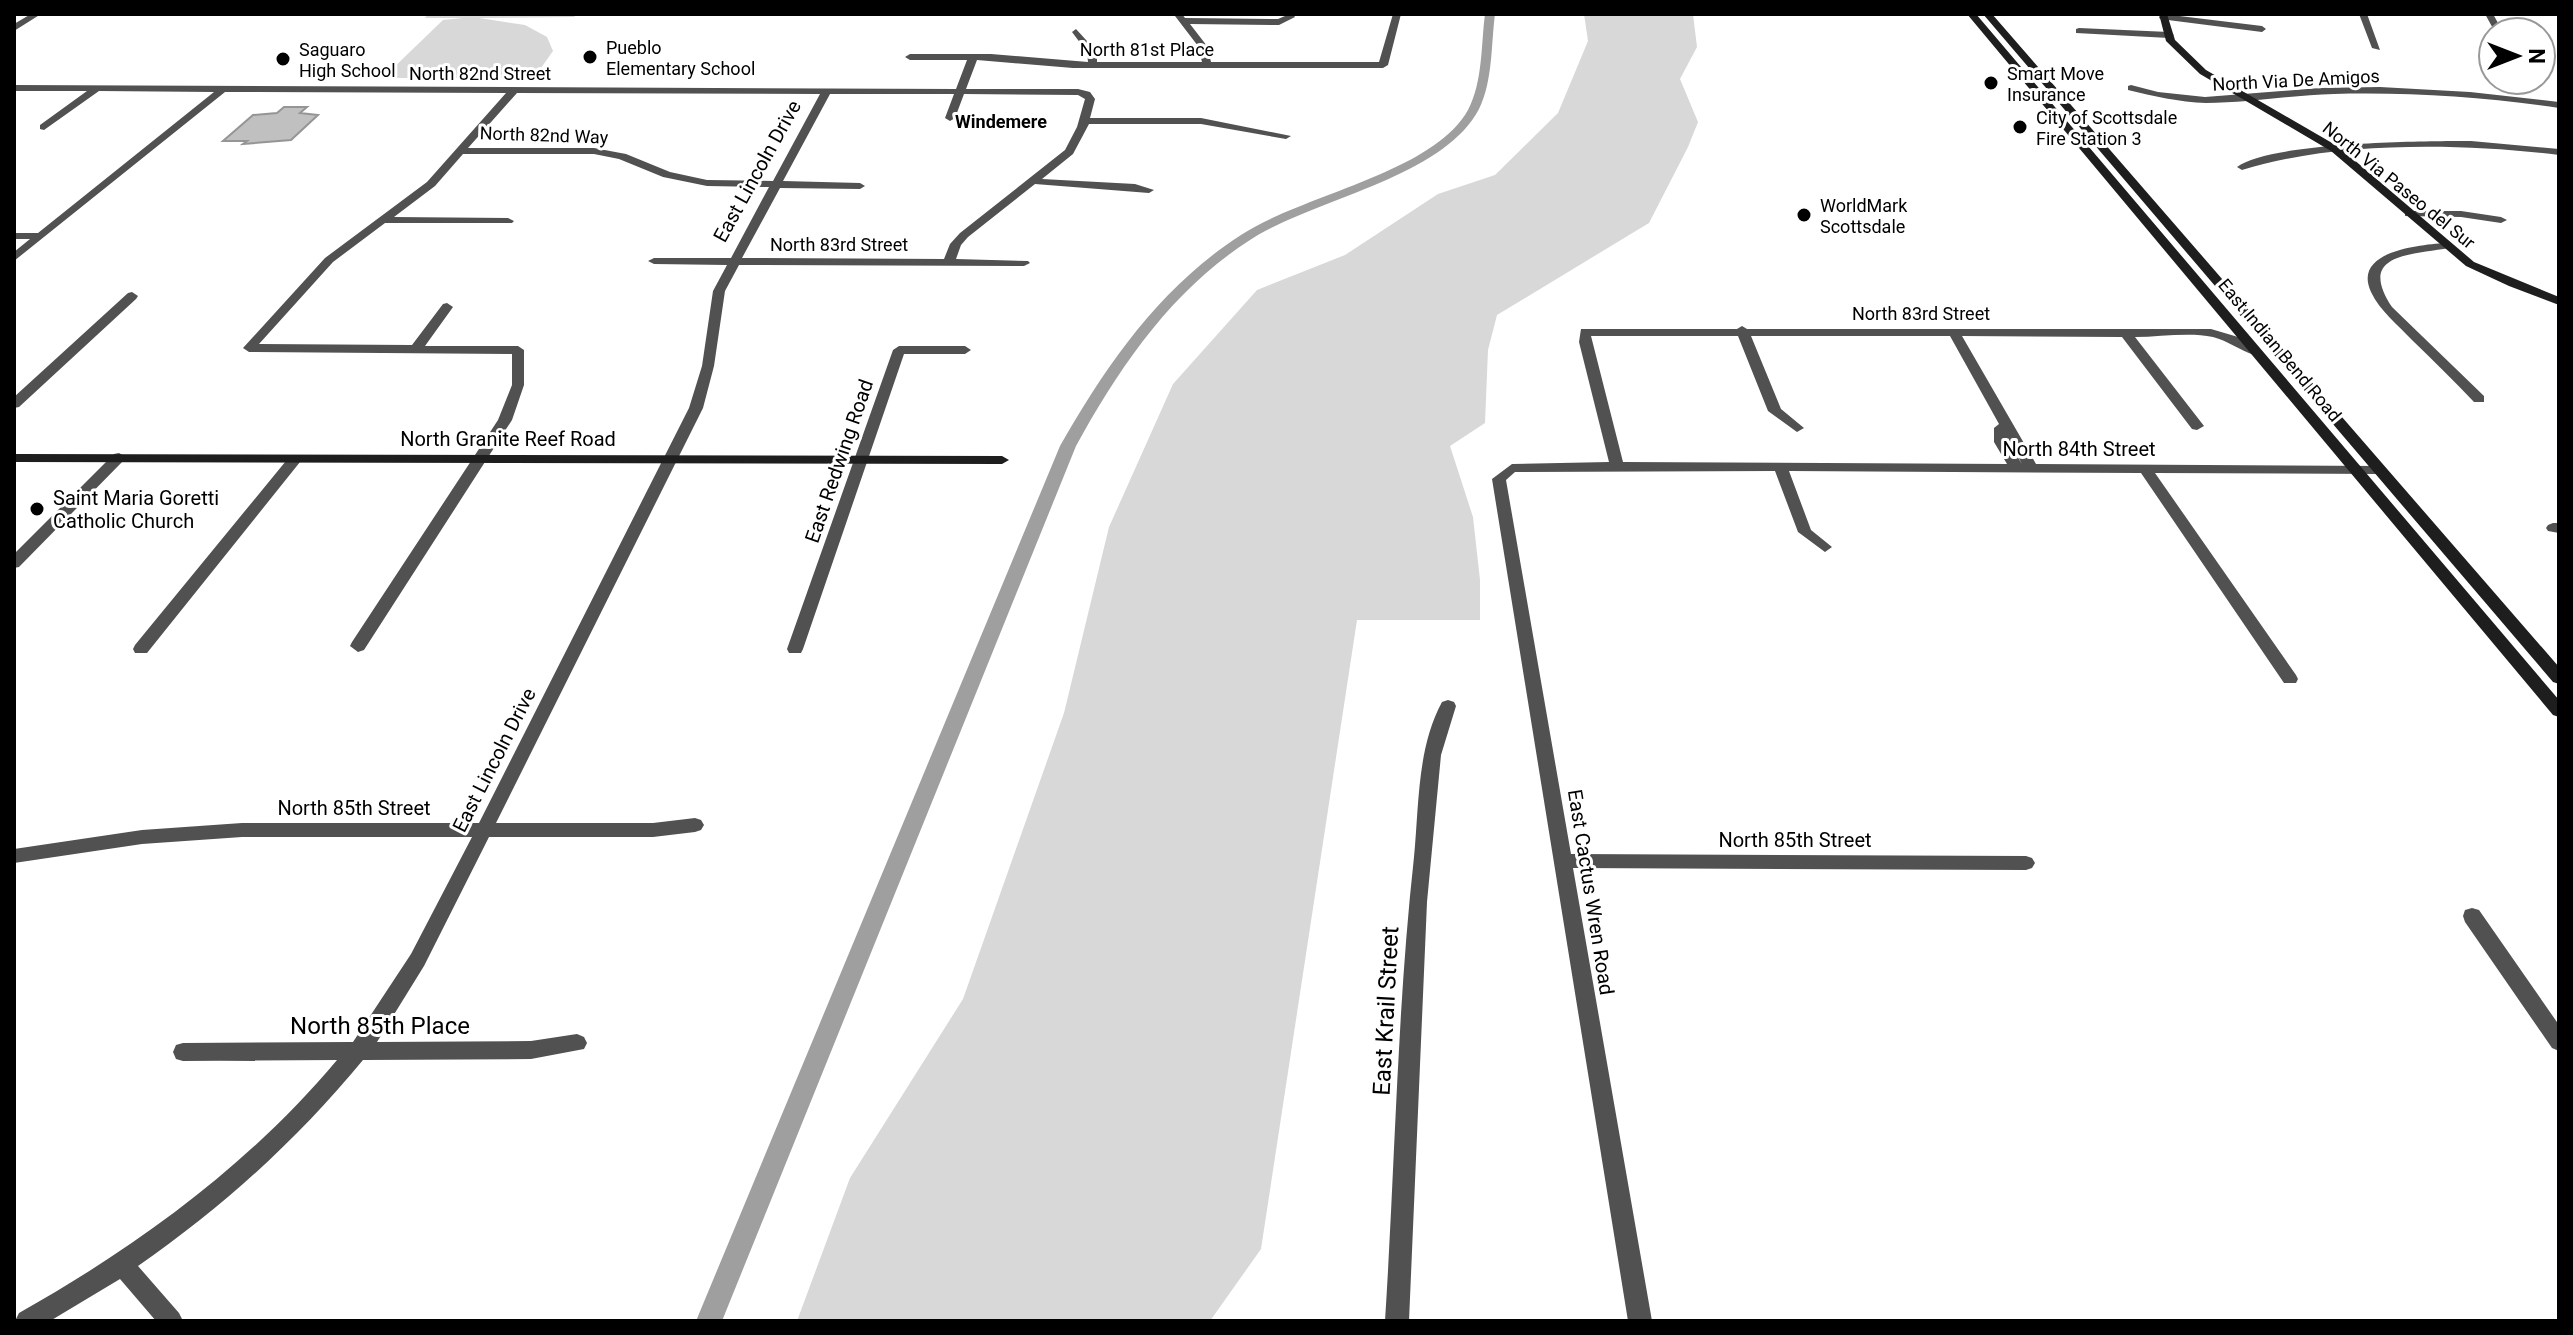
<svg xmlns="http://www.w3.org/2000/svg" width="2573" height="1335" font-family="Roboto,sans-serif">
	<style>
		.green { fill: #d8d8d8 }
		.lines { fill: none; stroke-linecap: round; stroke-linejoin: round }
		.canal { fill: #9f9f9f; fill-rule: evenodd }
		.building { fill: #c0c0c0; stroke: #959595; stroke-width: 2 }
		.street { fill: #515151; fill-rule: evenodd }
		.secondary { fill: #1e1e1e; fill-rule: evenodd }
		.poi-dot { fill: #000; stroke: #fff; stroke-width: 3 }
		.labels { text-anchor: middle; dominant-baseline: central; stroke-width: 6; stroke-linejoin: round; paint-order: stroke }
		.far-poi-label { font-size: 18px; fill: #000; stroke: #fff; text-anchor: start }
		.far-street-label { font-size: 18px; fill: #000; stroke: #fff }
		.far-neighbourhood-label { font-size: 18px; font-weight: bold; fill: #000; stroke: #fff }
		.street-label { font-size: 20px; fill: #000; stroke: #fff }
		.poi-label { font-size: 20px; fill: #000; stroke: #fff; text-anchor: start }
		.near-street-label { font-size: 24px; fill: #000; stroke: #fff }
	</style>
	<rect width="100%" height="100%" fill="#fff"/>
	<!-- green -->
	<path class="green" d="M428,14H577L574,17L479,18L525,25L547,37L553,51L541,68L527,78H396L388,73L443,20L463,18H425Z
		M1584,14H1693L1697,47L1680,79L1698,122L1688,147L1649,223L1497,315L1488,350L1485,423L1450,446L1473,517L1480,580V620H1357L1261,1249L1210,1321H797L850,1178L963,999L1064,713L1109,527L1173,384L1257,290L1345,255L1438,194L1495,175L1558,113L1588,41Z"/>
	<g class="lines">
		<!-- canal -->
		<path class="canal" d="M1485,14H1495C1491,44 1493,81 1479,109C1443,178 1313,199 1250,240C1172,290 1120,366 1076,446L722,1321H696L1060,446C1107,364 1160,287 1241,235C1301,195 1433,173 1468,110C1483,82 1481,44 1485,14Z"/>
	</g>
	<!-- building -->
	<path class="building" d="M284,107H307L300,113L318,115L291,140L243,144L247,141H223L253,115L277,113Z"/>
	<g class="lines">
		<!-- street -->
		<path class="street" d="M31,14H41L14,31V24Z
			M1176,14H1182L1185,18L1278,19L1285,16L1284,14H1293L1295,17L1279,25L1190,24L1207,46L1211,62H1379L1393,14H1401L1388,65L1383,68H1073L977,60L966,89H1078L1090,92L1095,99L1090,118H1201L1291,136L1286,139L1201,124H1089L1073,154L1042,179L1135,184L1154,190L1149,193L1035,184L968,237L961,245L956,259L1028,261L1030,263L1024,266L739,265L725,291L714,366L703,408L496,823H653L695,818L701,820L704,825L701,830L695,832L653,837H489L424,966L377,1042L531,1041L577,1034L584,1037L587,1043L584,1049L531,1059L363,1060C297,1140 223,1207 138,1266L179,1313L183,1321H156L120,1279L50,1321H15L19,1313C138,1246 249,1165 337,1060L183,1061L176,1059L173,1052L176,1045L183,1043L353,1042L411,954L472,837H242L142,844L14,863V849L142,830L242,823H479L689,408L702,366L713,291L727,265L654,264L648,261L654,258H731L769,187L707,186L663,177L619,159L594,154H463L435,186L394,217L508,218L514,221L512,223H385L333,262L259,344L412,345L443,304L447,303L453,307L425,346H518L524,350V385L512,420L364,650L358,652L350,646L352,642L498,420L512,385V354L249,352L243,348L325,258L427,182L506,93L225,92L14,261V252L30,239H14V233H38L214,92L99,91L44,130L40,129V125L87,91H14V85L956,89L967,60H910L905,57L910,54H991L1088,62L1087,52L1072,32L1076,29L1097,52V62H1202L1198,46L1175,16ZM517,93L820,94L773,181L707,180L670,172L626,154L594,148H468ZM830,94H954L945,118L950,121L955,118L964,94L1078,95L1085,99L1077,127L1065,150L960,233L950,244L944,259L742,258L780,188L860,189L865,186L860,183L783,181Z
			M2163,14L2262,26L2266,29L2262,32L2160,19L2159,17Z
			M2359,14H2367L2380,50L2372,48Z
			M2485,14H2493L2503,32H2495Z
			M2079,28L2169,32L2174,35L2169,38L2076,33V29Z
			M2131,85L2158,92L2205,97L2320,88L2380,87L2470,92L2559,102V108C2484,97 2409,92 2334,94C2291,95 2249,103 2206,103C2179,102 2153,96 2128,90V86Z
			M2471,141L2559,149V155C2463,143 2334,141 2242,170L2237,167C2270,142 2424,141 2471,141Z
			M2409,211H2461L2501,217L2507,220L2501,223L2461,217L2405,216V212Z
			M2445,243L2449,244V248C2412,255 2356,253 2392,307L2484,396V402H2474C2454,381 2433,360 2412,340C2398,325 2380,311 2371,292C2352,251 2419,245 2445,243Z
			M132,292L138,296L136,299L19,407L14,408V397L128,293Z
			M1742,326L1747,329H2211L2238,337L2260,351L2254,355C2240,350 2228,341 2213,337C2189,332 2160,337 2135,337L2204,426L2197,430L2192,429L2122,337L1962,336L2036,464L2378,466L2385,470L2378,474L2155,473L2296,675L2298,679L2296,683H2284L2141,473L1789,471L1811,530L1832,547L1825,552L1798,532L1775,471L1515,472L1506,480L1571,854L2026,856L2032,858L2035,863L2032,868L2026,870L1573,868L1652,1321H1628L1492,479L1512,464L1609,462L1579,342L1581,329H1737ZM1591,336H1738L1768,411L1797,432L1804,428L1781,409L1751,336H1950L1999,424L1994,428V442L2007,464L1623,462ZM2008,438L2022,464L2008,442Z
			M899,346H965L971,350L965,354H904L803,649L801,653H789L787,649L893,350Z
			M119,453L126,457L124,460L19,567L14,568V554L114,454Z
			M295,455L302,459L300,462L147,653H135L133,649L135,645L290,456Z
			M2553,523H2559V533L2548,531L2546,528L2548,525Z
			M1448,700L1454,702L1456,706L1441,755L1427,902L1409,1321H1385C1395,1166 1397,1011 1414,857C1419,806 1417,748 1442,702Z
			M2472,908L2479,910L2559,1025V1051L2552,1048L2465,922L2463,916L2465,910Z"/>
		<!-- secondary -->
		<path class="secondary" d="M1967,14H1976L2559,700V717L2553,715Z
			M1983,14H1992L2559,667V684L2553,682Z
			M2159,14H2167L2175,40L2206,70L2339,147L2474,262L2559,297V305L2509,286L2466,266L2331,151L2200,74L2166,41Z
			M14,454L1002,456L1009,460L1002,464L14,462Z"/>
	</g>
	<!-- markers -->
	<g class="poi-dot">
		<circle cx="590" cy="57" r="8"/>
		<circle cx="283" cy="59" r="8"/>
		<circle cx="1991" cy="83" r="8"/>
		<circle cx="2020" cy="127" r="8"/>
		<circle cx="1804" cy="215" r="8"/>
		<circle cx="37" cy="509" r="8"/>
	</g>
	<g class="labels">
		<!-- far-poi labels -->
		<g class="far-poi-label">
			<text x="606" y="47">Pueblo<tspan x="606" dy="21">Elementary School</tspan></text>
			<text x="299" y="49">Saguaro<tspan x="299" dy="21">High School</tspan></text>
			<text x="2007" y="73">Smart Move<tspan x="2007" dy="21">Insurance</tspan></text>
			<text x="2036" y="117">City of Scottsdale<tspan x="2036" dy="21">Fire Station 3</tspan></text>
			<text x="1820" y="205">WorldMark<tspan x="1820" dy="21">Scottsdale</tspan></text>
		</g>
		<!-- far-street labels -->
		<g class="far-street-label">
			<text x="1147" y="49">North 81st Place</text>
			<text x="480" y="73">North 82nd Street</text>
			<text transform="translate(2296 80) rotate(-3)">North Via De Amigos</text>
			<text transform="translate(544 135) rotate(2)">North 82nd Way</text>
			<text transform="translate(2399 185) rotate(39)">North Via Paseo del Sur</text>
			<text x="839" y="244">North 83rd Street</text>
			<text x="1921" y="313">North 83rd Street</text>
			<text transform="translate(2280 350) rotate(50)">East Indian Bend Road</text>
		</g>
		<!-- far-neighbourhood labels -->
		<g class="far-neighbourhood-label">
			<text x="1001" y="121">Windemere</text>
		</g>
		<!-- street labels -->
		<g class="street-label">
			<text transform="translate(757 171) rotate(-61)">East Lincoln Drive</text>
			<text x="508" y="439">North Granite Reef Road</text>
			<text x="2079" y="449">North 84th Street</text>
			<text transform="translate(839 461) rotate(-71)">East Redwing Road</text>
			<text transform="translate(494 760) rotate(-63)">East Lincoln Drive</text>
			<text x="354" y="808">North 85th Street</text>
			<text x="1795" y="840">North 85th Street</text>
			<text transform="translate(1591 892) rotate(81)">East Cactus Wren Road</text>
		</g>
		<!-- poi labels -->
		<g class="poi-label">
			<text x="53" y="498">Saint Maria Goretti<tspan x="53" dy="23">Catholic Church</tspan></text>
		</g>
		<!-- near-street labels -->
		<g class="near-street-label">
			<text transform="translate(1386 1011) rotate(-87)">East Krail Street</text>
			<text x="380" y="1026">North 85th Place</text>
		</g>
	</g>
	<!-- border -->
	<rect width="2573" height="1335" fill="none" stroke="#000000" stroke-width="32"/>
	<!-- north arrow -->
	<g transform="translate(2517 56) rotate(90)"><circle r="38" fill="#ffffff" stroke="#999999" stroke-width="2"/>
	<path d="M0-6L14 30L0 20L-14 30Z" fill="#000000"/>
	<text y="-12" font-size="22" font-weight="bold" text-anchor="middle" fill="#000000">N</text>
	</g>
</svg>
